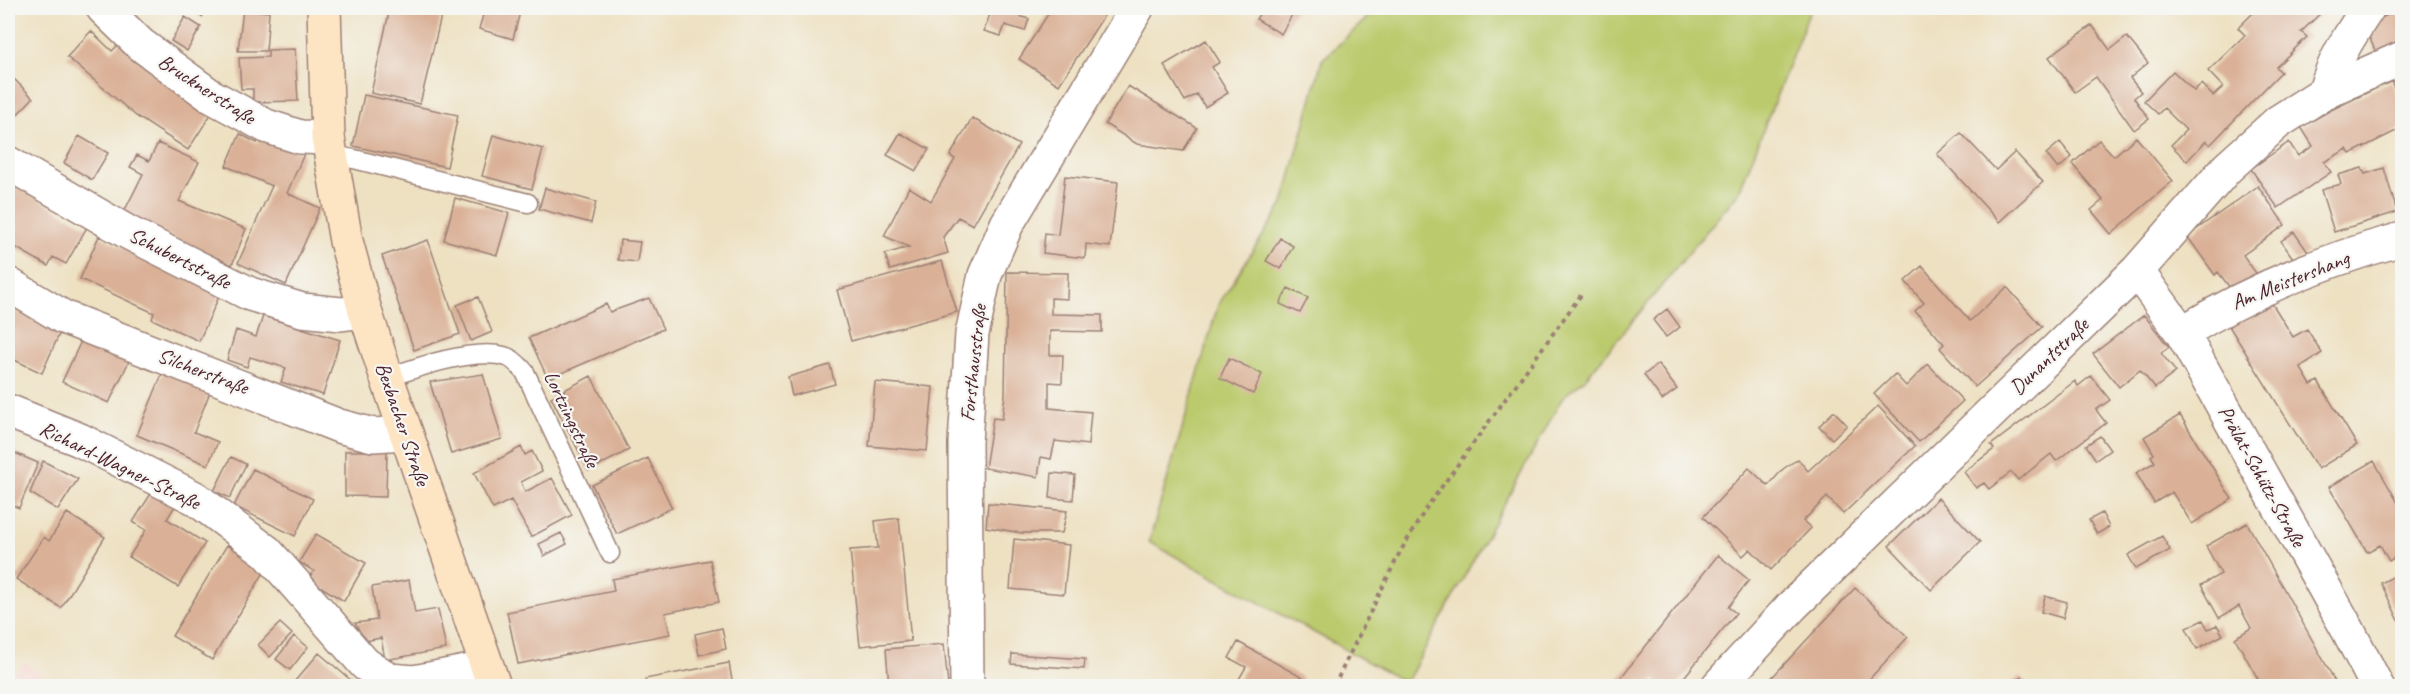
<svg xmlns="http://www.w3.org/2000/svg" width="2410" height="694" font-family="Caveat,sans-serif">
	<style>
		.built { fill: #f7d0cb }
		.green { fill: #bbca6d; stroke: #82744c; stroke-width: 1.5 }
		.building { fill: #dab197 }
		.lines { fill: none; stroke-linecap: round; stroke-linejoin: round }
		.lane-casing { stroke: #9c8076; stroke-width: 21 }
		.street-casing { stroke: #9c8076; stroke-width: 36 }
		.secondary-casing { stroke: #9c8076; stroke-width: 36 }
		.path { stroke: #9c8076; stroke-width: 4; stroke-dasharray: 4.5 4.5; stroke-linecap: butt }
		.lane { stroke: #fff; stroke-width: 18 }
		.street { stroke: #fff; stroke-width: 33 }
		.secondary { stroke: #fde5c4; stroke-width: 33 }
		.labels { text-anchor: middle; dominant-baseline: central; stroke-width: 4.5; stroke-linejoin: round; paint-order: stroke }
		.street-label { font-size: 21px; fill: #4a1f2b; stroke: #f6f6f2 }
	</style>
	<rect width="100%" height="100%" fill="#f6f6f2"/>
	<filter id="ink" filterUnits="userSpaceOnUse"><feTurbulence type="fractalNoise" baseFrequency=".0167" numOctaves="2"/><feDisplacementMap in="SourceGraphic" scale="12" xChannelSelector="R" yChannelSelector="G"/><feConvolveMatrix kernelMatrix="1 2 1 2 8 2 1 2 1" color-interpolation-filters="sRGB"/></filter>
	<filter id="wash" filterUnits="userSpaceOnUse"><feTurbulence type="fractalNoise" baseFrequency=".008" numOctaves="4" result="noise"/><feDisplacementMap in="SourceGraphic" scale="24" xChannelSelector="R" yChannelSelector="G"/><feGaussianBlur stdDeviation="1.35" result="paint"/><feColorMatrix in="noise" values="0 0 0 0 0 0 0 0 0 0 0 0 0 0 0 0 0 1.4 0 .05"/><feComposite in="paint" operator="in"/></filter>
	<g filter="url(#wash)">
		<rect width="100%" height="100%" fill="#eee1c2"/>
		<!-- built -->
		<path class="built" d="M26,662L53,686H8V678Z"/>
		<!-- green -->
		<path class="green" d="M1378,8H1811L1739,192L1585,379L1563,397L1406,683L1149,542L1218,305L1283,204L1322,60Z"/>
		<g id="blocks">
			<!-- building -->
			<path class="building" d="M193,8H207L202,17L191,11Z
				M390,8H443L420,104L371,93Z
				M485,8H521L513,39L479,29Z
				M992,8L1029,19L1025,31L1005,25L1001,36L984,31Z
				M1052,8H1109L1059,85L1019,59Z
				M1263,8H1296L1281,34L1256,19Z
				M2258,8H2326L2301,32L2307,37L2276,67L2281,72L2210,145L2206,141L2187,161L2171,145L2186,130L2164,108L2158,114L2144,101L2173,71L2194,91L2201,84L2213,96L2223,87L2208,71L2245,35L2238,28Z
				M243,9L269,12L266,51H238Z
				M2402,9V45L2377,55L2364,25Z
				M185,17L201,27L187,51L171,41Z
				M2092,25L2110,50L2127,37L2148,63L2130,78L2141,92L2134,98L2149,119L2134,130L2096,77L2075,92L2049,57Z
				M91,31L112,51L123,40L215,108L188,150L136,116L67,57Z
				M1206,40L1220,62L1212,67L1228,93L1205,107L1197,94L1185,101L1164,65Z
				M295,49L298,101L253,102V89H241L239,58L268,57V50Z
				M8,73L33,98L10,122L8,119Z
				M2391,81L2397,94L2402,91V128L2350,154L2347,149L2324,162L2331,172L2278,208L2251,169L2289,142L2298,156L2313,146L2301,127L2329,111Z
				M1128,86L1197,128L1183,151L1137,144L1105,124Z
				M364,95L458,115L447,167L353,146Z
				M972,118L1019,145L973,225L958,217L943,237L948,253L890,270L885,254L909,247L884,236L909,187L931,201L955,159L950,156Z
				M900,133L929,149L916,171L887,155Z
				M1961,133L1996,170L2015,152L2043,182L1999,222L1937,154Z
				M240,134L257,143L260,135L304,154L287,193L320,208L286,285L238,263L272,186L226,166Z
				M493,135L543,149L532,189L482,176Z
				M79,136L108,153L92,180L64,163Z
				M2136,137L2173,181L2111,234L2091,210L2103,200L2072,164L2099,140L2114,156Z
				M2060,142L2072,157L2058,169L2046,154Z
				M158,143L199,162L179,201L246,229L232,265L123,214L143,174L130,167L137,155L149,161Z
				M2362,168L2365,174L2384,168L2397,212L2334,232L2321,190L2341,184L2338,175Z
				M1065,176L1118,182L1110,247L1086,244L1085,258L1043,253L1045,233L1058,235Z
				M15,186L87,227L66,264L53,257L48,266L8,243V200Z
				M2258,186L2285,225L2243,255L2258,276L2234,293L2218,272L2215,275L2187,236Z
				M545,188L596,202L591,223L539,209Z
				M455,198L509,213L497,255L444,240Z
				M2294,232L2308,252L2295,261L2281,241Z
				M99,236L221,292L199,341L152,319L154,313L80,279Z
				M1280,238L1293,246L1281,269L1266,261Z
				M428,240L460,334L414,350L382,256Z
				M620,240L640,242L637,262L618,260Z
				M942,261L957,312L851,341L837,290Z
				M1922,266L1970,321L2007,287L2042,327L1975,387L1940,348L1944,344L1915,311L1924,303L1905,281Z
				M1007,272L1068,273L1067,299L1051,298V314L1102,315V332L1050,331V355H1063L1062,383L1049,382V408L1091,412L1088,445L1055,441L1051,459L1041,457L1038,477L985,468L993,418L1002,419L1005,395Z
				M1288,288L1308,298L1300,313L1280,304Z
				M478,297L492,332L471,341L457,305Z
				M649,298L663,329L548,379L529,338L606,304L610,312Z
				M2270,300L2293,337L2307,329L2322,353L2300,367L2311,385L2318,381L2357,445L2318,469L2229,326Z
				M11,306L61,330L42,373L8,357V313Z
				M1667,309L1680,327L1666,337L1653,320Z
				M2144,315L2169,347L2161,353L2176,372L2155,388L2140,370L2119,387L2093,354Z
				M263,316L340,340L323,395L281,382L286,368L250,357L247,367L227,360L236,330L256,337Z
				M82,339L129,361L109,403L62,382Z
				M1229,358L1262,374L1253,394L1220,378Z
				M1658,364L1677,389L1662,400L1644,375Z
				M1928,364L1963,401L1919,442L1874,394L1895,374L1906,386Z
				M830,365L835,384L792,396L788,377Z
				M165,367L212,387L194,432L218,442L208,465L137,435Z
				M483,374L502,439L451,454L430,382Z
				M591,376L629,450L589,471L551,397Z
				M2091,376L2110,400L2096,410L2106,423L2056,461L2051,454L2018,480L2011,472L1989,489L1984,483L1976,488L1964,472L1994,449L1991,445L2075,381L2078,386Z
				M875,382L933,387L927,451L869,446Z
				M1878,406L1915,446L1843,514L1827,497L1803,521L1811,528L1771,570L1750,549L1743,556L1703,517L1749,468L1768,486L1783,469L1798,459L1808,471Z
				M1834,411L1847,425L1832,439L1819,426Z
				M2180,415L2232,499L2192,524L2172,492L2154,503L2136,473L2155,462L2151,456L2154,454L2144,437Z
				M2100,436L2110,450L2096,460L2086,445Z
				M521,447L525,455L532,451L542,471L521,482L525,492L552,478L572,515L531,537L511,500L493,509L474,473Z
				M8,450L38,463L19,508L8,503Z
				M345,451H387L386,497L345,496Z
				M231,457L246,464L230,498L214,491Z
				M648,458L672,508L617,534L592,485Z
				M43,461L78,479L58,510L30,493Z
				M2374,461L2402,510V553L2389,561L2380,545L2367,552L2329,487Z
				M253,469L313,499L295,536L234,506Z
				M1052,473L1075,475L1073,500L1050,498Z
				M152,492L175,506L167,519L205,543L178,587L129,557L146,530L133,522Z
				M1938,498L1980,542L1931,590L1889,546Z
				M988,503L1067,511L1062,533H1022L986,527Z
				M67,513L105,537L61,608L16,579L44,537L49,541Z
				M2102,513L2109,527L2097,534L2089,520Z
				M899,518L911,641L860,646L850,550L878,548L875,521Z
				M2247,523L2330,672L2337,686H2262L2235,638L2251,628L2239,606L2219,618L2201,585L2221,574L2206,546Z
				M561,533L567,544L544,556L539,544Z
				M316,534L366,563L344,601L308,579L314,571L299,562Z
				M2162,536L2170,550L2136,569L2128,555Z
				M1014,539L1069,545L1064,594L1010,589Z
				M227,545L266,569L212,660L172,636Z
				M1718,555L1749,580L1728,607L1736,613L1677,686H1664L1655,679L1649,686H1625L1618,681Z
				M710,560L719,602L665,613L670,634L518,664L507,612L614,591L612,579Z
				M2402,572V627L2381,583Z
				M409,580L415,613L438,609L446,649L385,660L381,638L365,641L355,623L377,620L372,587Z
				M1855,588L1908,637L1863,686H1764Z
				M2045,596L2067,602L2063,618L2041,612Z
				M2203,620L2208,629L2217,625L2223,635L2197,649L2186,628Z
				M280,623L292,634L270,657L258,645Z
				M722,628L726,649L699,655L695,634Z
				M294,636L308,647L290,670L276,659Z
				M1238,642L1303,678L1299,686H1235L1246,667L1229,658Z
				M944,644L948,686H889L886,649Z
				M319,653L353,682L359,686H298L294,682Z
				M1012,654L1085,659L1084,669L1011,664Z
				M729,663L733,686H647L645,679Z
				M2021,676L2029,686H2007Z"/>
		</g>
	</g>
	<g filter="url(#ink)">
		<use href="#blocks" fill-opacity="0" stroke="#9c8076" stroke-width="1.5"/>
		<g class="lines">
			<defs>
				<path id="lane" d="M330,155L354,159L528,203
					M387,378C417,367 476,347 507,357C514,359 520,367 525,372L610,553"/>
				<path id="street" d="M103,8L140,44L211,96L266,126L300,137L328,138
					M2325,92C2333,61 2350,35 2368,8
					M8,163L129,233L250,294L302,310L341,314L365,311
					M2137,271L2182,333L2348,630L2377,686
					M8,284L63,317L339,426L373,435L406,433
					M2182,333C2251,290 2325,260 2402,239
					M8,411L80,440L195,498L267,552L365,664L390,680L414,682L487,668
					M967,686L965,443L972,334L985,275L1007,224L1137,8
					M1718,686L1792,606L2137,271L2227,168L2278,122L2325,92L2402,58"/>
				<path id="secondary" d="M324,8L328,138L346,241L365,311L387,378L494,686"/>
			</defs>
			<!-- lane casing -->
			<use href="#lane" class="lane-casing"/>
			<!-- street casing -->
			<use href="#street" class="street-casing"/>
			<!-- secondary casing -->
			<use href="#secondary" class="secondary-casing"/>
			<!-- path -->
			<path class="path" d="M1334,686L1400,552L1427,507L1581,295"/>
			<!-- lane -->
			<use href="#lane" class="lane"/>
			<!-- street -->
			<use href="#street" class="street"/>
			<!-- secondary -->
			<use href="#secondary" class="secondary"/>
		</g>
	</g>
	<g class="labels">
		<!-- street labels -->
		<g class="street-label">
			<text transform="translate(207 89) rotate(33)">Brucknerstraße</text>
			<text transform="translate(180 258) rotate(27)">Schubertstraße</text>
			<text transform="translate(2290 280) rotate(-22)">Am Meistershang</text>
			<text transform="translate(2049 356) rotate(-44)">Dunantstraße</text>
			<text transform="translate(973 363) rotate(-84)">Forsthausstraße</text>
			<text transform="translate(203 371) rotate(21)">Silcherstraße</text>
			<text transform="translate(572 419) rotate(65)">Lortzingstraße</text>
			<text transform="translate(403 424) rotate(71)">Bexbacher Straße</text>
			<text transform="translate(120 465) rotate(26)">Richard-Wagner-Straße</text>
			<text transform="translate(2262 476) rotate(61)">Prälat-Schütz-Straße</text>
		</g>
	</g>
	<!-- margin -->
	<rect width="2410" height="694" fill="none" stroke="#f6f6f2" stroke-width="30"/>
</svg>
